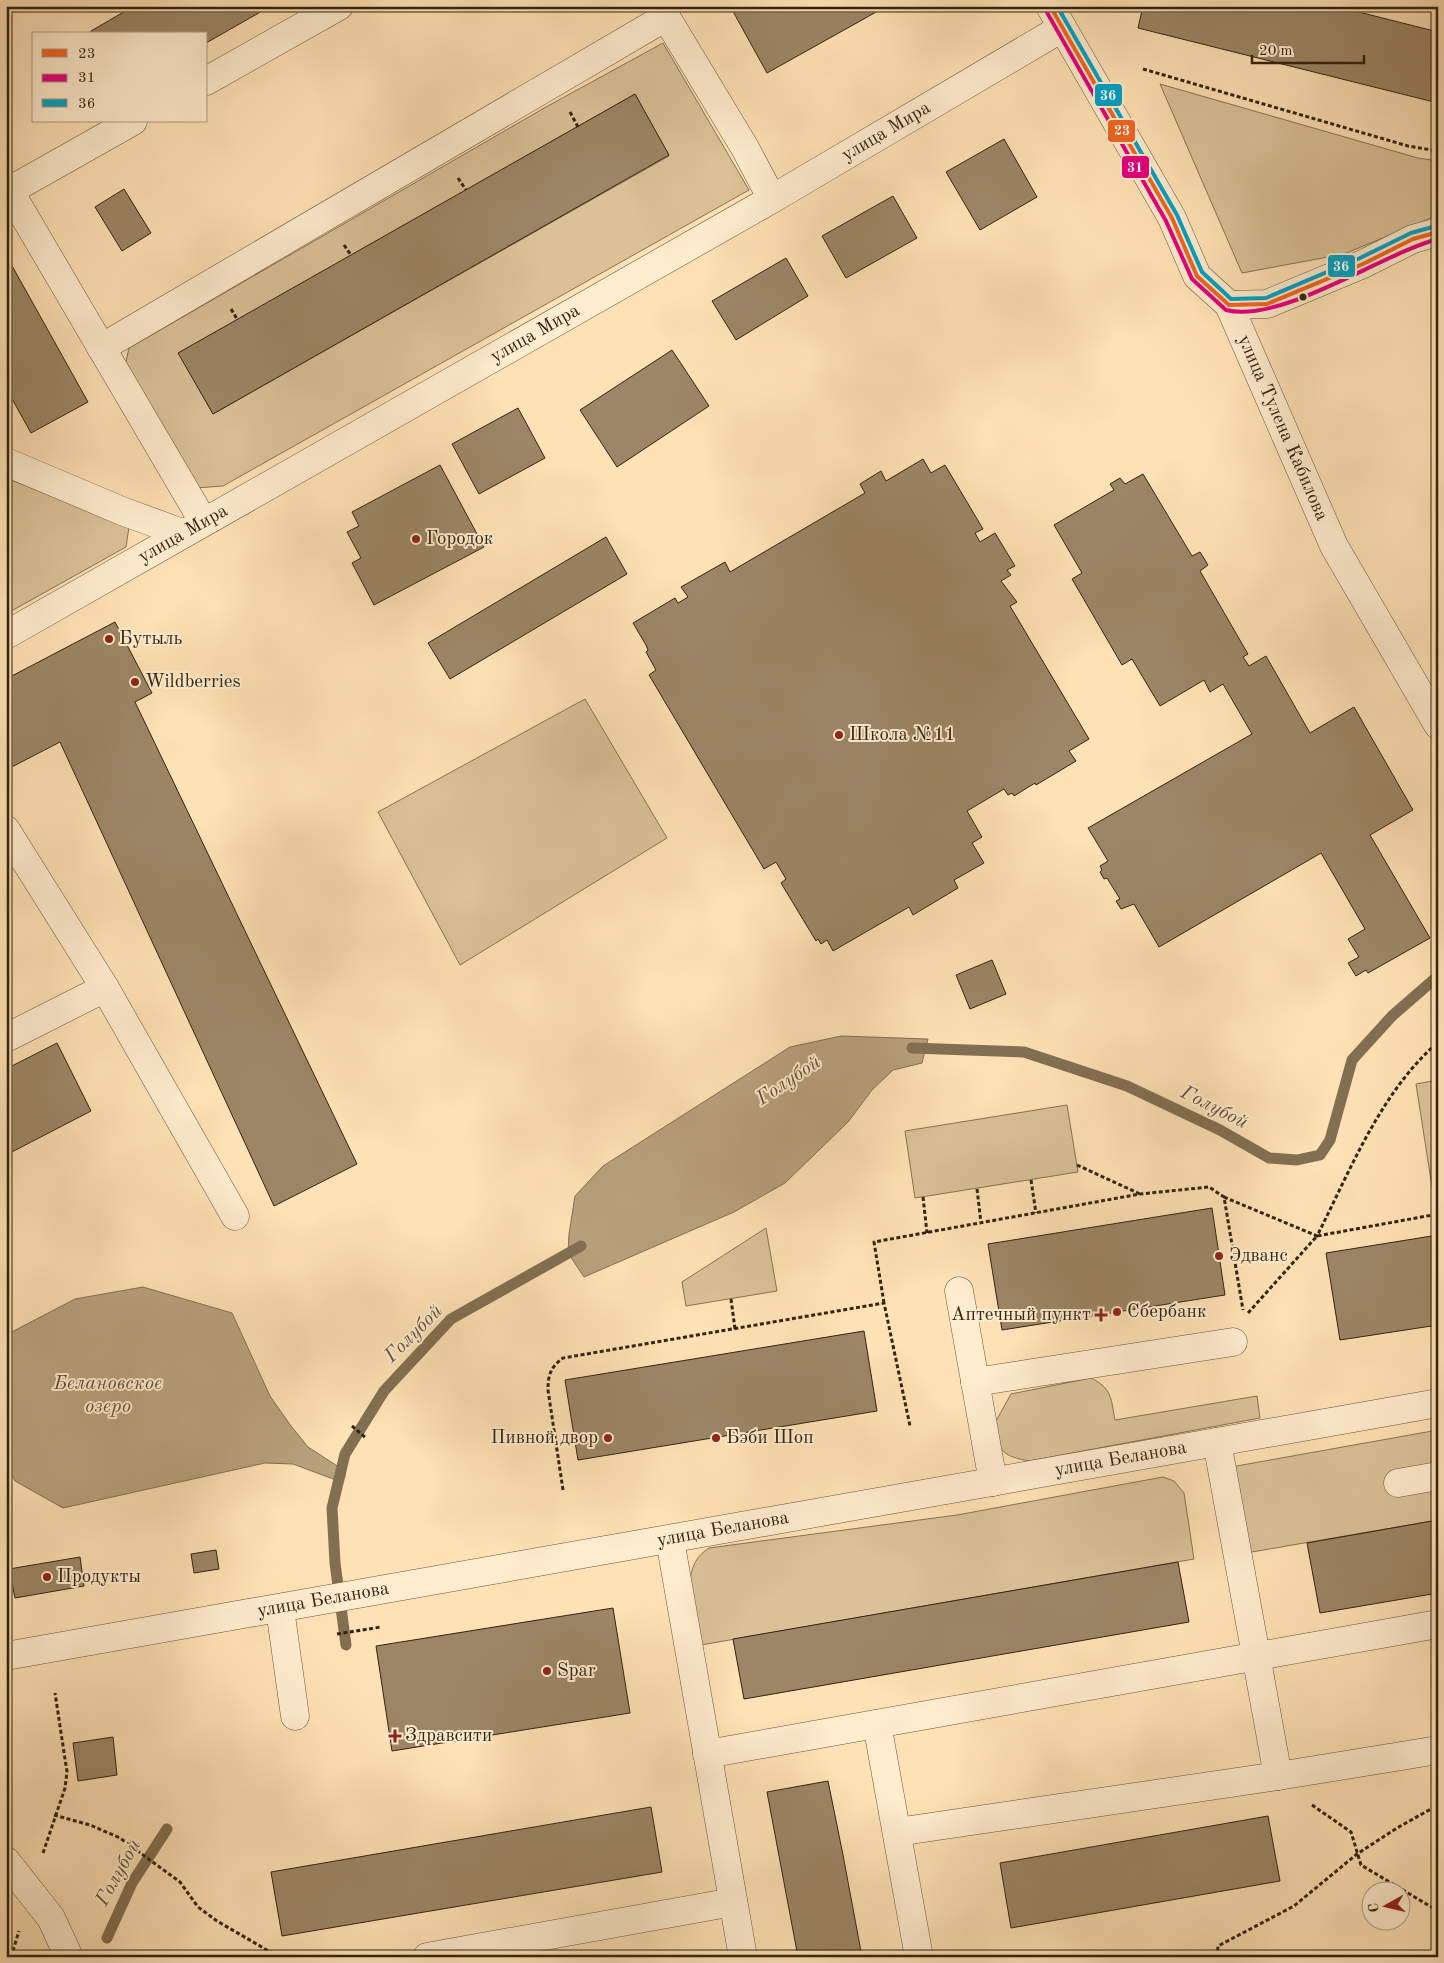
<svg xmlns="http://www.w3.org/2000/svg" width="1444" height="1963" font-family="'Old Standard TT',serif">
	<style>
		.green { fill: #dbc198; stroke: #867255; fill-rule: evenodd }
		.water { fill: #b8a17d; stroke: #826f52 }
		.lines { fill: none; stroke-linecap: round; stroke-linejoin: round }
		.stream { stroke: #826f52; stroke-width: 11 }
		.building { fill: #9c8666; stroke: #312412 }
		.minor-casing { stroke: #64533a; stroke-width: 29 }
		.path { stroke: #312412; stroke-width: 3; stroke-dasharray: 4 2.5; stroke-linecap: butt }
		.minor { stroke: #feecce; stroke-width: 28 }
		.bus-1-casing { stroke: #feecce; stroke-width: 8 }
		.bus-2-casing { stroke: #feecce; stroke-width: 8 }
		.bus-3-casing { stroke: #feecce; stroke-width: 8 }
		.bus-1 { stroke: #f26522; stroke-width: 4 }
		.bus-2 { stroke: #e5007d; stroke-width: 4 }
		.bus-3 { stroke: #02a2c5; stroke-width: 4 }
		.bus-dot { fill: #312412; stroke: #feecce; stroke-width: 2 }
		.poi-dot { fill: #8f2418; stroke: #feecce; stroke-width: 2 }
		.labels { text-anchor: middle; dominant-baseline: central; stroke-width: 4; stroke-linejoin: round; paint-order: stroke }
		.street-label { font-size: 19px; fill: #312412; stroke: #feecce }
		.poi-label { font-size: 19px; fill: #312412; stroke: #feecce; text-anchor: start }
		.water-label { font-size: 20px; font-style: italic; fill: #605037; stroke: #feecce }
		.line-badge { stroke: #feecce; stroke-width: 2 }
		.badge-label { font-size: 14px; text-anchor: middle; font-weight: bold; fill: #fff }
	</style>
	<rect width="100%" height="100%" fill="#fee1b4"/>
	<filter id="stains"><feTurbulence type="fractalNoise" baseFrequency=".004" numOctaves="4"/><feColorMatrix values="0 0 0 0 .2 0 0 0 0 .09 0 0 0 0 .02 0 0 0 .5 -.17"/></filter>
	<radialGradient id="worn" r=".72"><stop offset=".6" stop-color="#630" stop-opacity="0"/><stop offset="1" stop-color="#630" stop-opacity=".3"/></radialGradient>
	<!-- green -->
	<path class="green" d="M663,43L749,190L223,486L196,488L125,366L129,348L546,107ZM635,94L669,156L213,414L179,353Z
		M1160,84L1418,158L1438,161V215L1344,254L1242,273Z
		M6,478L129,527L126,547L6,614Z
		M585,699L667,838L460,965L378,812Z
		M1438,1080V1206H1435L1416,1084Z
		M1067,1105L1078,1172L915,1198L905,1131Z
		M766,1228L777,1291L686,1306L682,1282Z
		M1091,1378C1112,1388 1111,1399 1115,1420L1257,1396L1260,1418L1029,1461C1003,1456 1000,1452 992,1428L1011,1394Z
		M1438,1430V1520L1246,1553L1231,1467Z
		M1163,1477L1174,1481L1184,1493L1194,1559L701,1645C695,1614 676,1568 709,1548L957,1515Z"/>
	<!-- water -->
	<path class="water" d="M841,1036L928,1039L922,1063L893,1070L872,1090L848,1122L785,1183L734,1212L584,1277L568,1253L569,1234L575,1196L603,1166L790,1047Z
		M143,1287L232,1313L270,1396L291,1426L308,1447L345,1471V1477L341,1482L293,1464L265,1463L63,1508L15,1481L6,1463V1335L75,1299Z"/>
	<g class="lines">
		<!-- stream -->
		<path class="stream" d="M912,1048L1024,1052L1127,1086L1220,1130L1269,1158L1297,1160L1320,1155L1330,1140L1352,1060L1392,1016L1438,976
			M346,1645L335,1563L332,1508L345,1454L384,1391L451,1319L581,1246
			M107,1938L132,1883L167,1829"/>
	</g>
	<!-- building -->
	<path class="building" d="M134,6H271L206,43V34H92L91,31Z
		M730,6H887L767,73Z
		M1143,6H1335L1438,32V103L1138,28Z
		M635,94L669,155L213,414L178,353Z
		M1004,139L1037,197L980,230L946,172Z
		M124,189L151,233L122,251L95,207Z
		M893,196L917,238L846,278L822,236Z
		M6,255L88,402L31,433L6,388Z
		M786,258L808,296L736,340L712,301Z
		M672,350L709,406L617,467L580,410Z
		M518,408L545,458L479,494L452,444Z
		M923,459L931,473L945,465L983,529L975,533L980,542L995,533L1015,566L1007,570L1011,575L1001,581L1017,602L1010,606L1089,739L1069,751L1076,761L1036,785L1035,783L1014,796L1012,793L1008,795L1004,789L967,811L982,837L972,843L984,863L954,880L958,888L913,915L909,907L833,951L827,940L821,944L818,939L816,941L781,883L786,879L776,862L764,869L649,675L656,670L646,652L648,650L646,645L633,623L675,598L678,603L688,597L681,587L725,562L730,572L865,493L860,484L881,471L886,481Z
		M440,465L484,547L374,605L352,563L361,558L347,532L359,526L352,512Z
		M1143,474L1192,556L1200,552L1208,565L1200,571L1248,654L1243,657L1249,666L1266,656L1310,733L1354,707L1413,810L1370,835L1430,938L1368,973L1366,970L1356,976L1348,963L1359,957L1348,939L1365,929L1321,853L1159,947L1134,904L1121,909L1116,901L1120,899L1107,878L1104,879L1100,872L1102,870L1100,866L1108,861L1088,828L1252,734L1223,684L1210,692L1204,680L1160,706L1132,659L1122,665L1072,579L1082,573L1054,525L1114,490L1110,484L1120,478L1125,484Z
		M606,537L627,574L450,679L428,643Z
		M115,622L152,693L135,702L357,1164L274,1206L60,742L6,770V679Z
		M992,960L1006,994L970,1009L956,975Z
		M57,1043L91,1111L6,1155V1069Z
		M1212,1208L1225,1295L1002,1330L988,1244Z
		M1438,1235V1325L1340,1340L1326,1253Z
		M864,1331L877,1411L578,1460L565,1380Z
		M1438,1520V1593L1320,1613L1307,1543Z
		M216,1550L219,1569L194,1573L191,1554Z
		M80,1557L84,1586L15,1598L9,1569Z
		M1178,1562L1189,1622L744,1699L733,1639Z
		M613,1608L630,1713L392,1751L376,1646Z
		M113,1737L117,1775L78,1781L73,1743Z
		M828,1781L843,1855L862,1957H798L767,1792Z
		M651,1807L662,1872L282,1936L271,1872Z
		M1268,1816L1280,1881L1011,1928L1000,1863Z"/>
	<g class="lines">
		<defs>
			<g id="minor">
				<path id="s1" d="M1050,6L1172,218L1197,276L1229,305L1334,546L1438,725"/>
				<path d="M206,81L339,6"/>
				<path d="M6,185L203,521"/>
				<path d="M9,191L133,121"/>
				<path d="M1229,305L1267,304L1363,264L1413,239L1438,232"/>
				<path d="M101,348L666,17L745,148L772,199"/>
				<path d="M6,462L122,511L182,533"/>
				<path id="s2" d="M6,635L772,199L1062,28"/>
				<path d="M6,830L105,988L235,1216"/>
				<path d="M6,1038L105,988"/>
				<path d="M959,1291L993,1482"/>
				<path d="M975,1382L1233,1342"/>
				<path d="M1217,1442L1278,1776"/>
				<path d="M1398,1483L1438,1476"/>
				<path d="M670,1540L743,1957"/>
				<path d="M280,1609L295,1716"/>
				<path id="s3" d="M6,1656L1438,1403"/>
				<path d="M877,1724L919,1957"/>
				<path d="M707,1754L1438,1624"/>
				<path d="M897,1832L1278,1776L1438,1750"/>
				<path d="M6,1861L51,1918L69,1957"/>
				<path d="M427,1957L733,1902"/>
			</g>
		</defs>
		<!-- minor casing -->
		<use href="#minor" class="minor-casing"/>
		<!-- path -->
		<path class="path" d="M1143,69L1408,146L1438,151
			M570,112L578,127
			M458,178L466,190
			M344,245L351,255
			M231,309L237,319
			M1077,1165L1140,1194
			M1031,1180L1036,1213
			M977,1189L981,1223
			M923,1197L927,1233
			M1224,1197L1317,1236C1351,1169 1380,1093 1438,1042
			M731,1299L735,1329
			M884,1303L874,1242L1140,1194L1209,1187L1224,1197L1243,1310
			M1248,1313L1317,1236L1438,1214
			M352,1426L366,1438
			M563,1490L548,1390C548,1374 551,1367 563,1358L884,1303L910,1426
			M337,1634L381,1627
			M1312,1805L1351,1832L1361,1865L1438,1911
			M54,1815L90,1825L120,1838L180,1882L198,1907L217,1921L279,1957
			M43,1853L65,1788L67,1772L55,1693
			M11,1957L19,1931
			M1217,1957L1218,1946L1294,1906L1357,1854L1397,1828L1438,1805"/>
		<!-- minor -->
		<use href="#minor" class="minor"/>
		<defs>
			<path id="bus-1" d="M1050,6L1172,218L1197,276L1229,305L1267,304L1363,264L1413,239L1438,232"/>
			<path id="bus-2" d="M1045,9L1166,221L1192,279L1226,310C1281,324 1381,254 1438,239"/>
			<path id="bus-3" d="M1057,6L1177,215L1202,272L1231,299L1266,298L1360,258L1411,233L1436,226"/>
		</defs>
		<!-- bus-1 casing -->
		<use href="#bus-1" class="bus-1-casing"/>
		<!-- bus-2 casing -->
		<use href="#bus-2" class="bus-2-casing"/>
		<!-- bus-3 casing -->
		<use href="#bus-3" class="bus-3-casing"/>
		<!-- bus-1 -->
		<use href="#bus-1" class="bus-1"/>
		<!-- bus-2 -->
		<use href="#bus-2" class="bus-2"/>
		<!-- bus-3 -->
		<use href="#bus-3" class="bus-3"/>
	</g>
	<!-- markers -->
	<circle class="bus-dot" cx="1303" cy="297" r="4.5"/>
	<g class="poi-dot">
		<circle cx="416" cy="539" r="5"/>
		<circle cx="109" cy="639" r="5"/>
		<circle cx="135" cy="682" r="5"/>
		<circle cx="839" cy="735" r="5"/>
		<circle cx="1219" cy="1256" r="5"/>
		<circle cx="1117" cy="1312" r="5"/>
		<path d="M1098.5 1307.5h5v5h5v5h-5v5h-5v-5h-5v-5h5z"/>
		<circle cx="608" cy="1438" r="5"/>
		<circle cx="716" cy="1438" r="5"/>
		<circle cx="47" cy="1577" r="5"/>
		<circle cx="547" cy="1671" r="5"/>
		<path d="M392.5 1728.5h5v5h5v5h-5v5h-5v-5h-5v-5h5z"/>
	</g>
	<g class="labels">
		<!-- street labels -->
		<g class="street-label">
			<text stroke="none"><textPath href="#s2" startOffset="1014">улица Мира</textPath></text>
			<text stroke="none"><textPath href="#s2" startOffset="609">улица Мира</textPath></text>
			<text stroke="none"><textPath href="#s1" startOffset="485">улица Тулена Кабилова</textPath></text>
			<text stroke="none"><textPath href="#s2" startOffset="204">улица Мира</textPath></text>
			<text stroke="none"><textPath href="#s3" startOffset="1132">улица Беланова</textPath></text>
			<text stroke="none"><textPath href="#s3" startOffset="728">улица Беланова</textPath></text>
			<text stroke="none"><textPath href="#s3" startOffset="322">улица Беланова</textPath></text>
		</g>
		<!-- poi labels -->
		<g class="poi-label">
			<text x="426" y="539">Городок</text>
			<text x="119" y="639">Бутыль</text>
			<text x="145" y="682">Wildberries</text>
			<text x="849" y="735">Школа №11</text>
			<text x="1229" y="1256">Эдванс</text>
			<text x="1127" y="1312">Сбербанк</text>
			<text x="1091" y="1315" text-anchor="end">Аптечный пункт</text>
			<text x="598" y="1438" text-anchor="end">Пивной двор</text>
			<text x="726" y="1438">Бэби Шоп</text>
			<text x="57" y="1577">Продукты</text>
			<text x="557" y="1671">Spar</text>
			<text x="405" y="1736">Здравсити</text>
		</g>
		<!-- water labels -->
		<g class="water-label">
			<text transform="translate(789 1081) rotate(-34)">Голубой</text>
			<text transform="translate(1214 1108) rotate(27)">Голубой</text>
			<text transform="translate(414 1334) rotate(-45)">Голубой</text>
			<text x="108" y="1384">Белановское<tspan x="108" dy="23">озеро</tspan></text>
			<text transform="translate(119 1873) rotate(-61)">Голубой</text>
		</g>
	</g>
	<g class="line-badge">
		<rect x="1094" y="83" width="29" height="24" rx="5" fill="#02a2c5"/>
		<rect x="1107" y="119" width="29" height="24" rx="5" fill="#f26522"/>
		<rect x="1121" y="155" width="29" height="24" rx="5" fill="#e5007d"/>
		<rect x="1327" y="254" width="29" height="24" rx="5" fill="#02a2c5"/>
	</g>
	<g class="badge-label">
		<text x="1108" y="100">36</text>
		<text x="1122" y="135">23</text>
		<text x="1135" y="172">31</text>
		<text x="1341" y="271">36</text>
	</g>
	<!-- margin -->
	<rect width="1444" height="1963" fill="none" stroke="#fee1b4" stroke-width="25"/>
	<rect x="8" y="8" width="1429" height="1948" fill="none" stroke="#312412" stroke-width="2.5"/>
	<rect x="12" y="12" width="1419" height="1938" fill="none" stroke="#312412"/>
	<!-- legend -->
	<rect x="32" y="32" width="175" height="90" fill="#feecce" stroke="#ac9c83"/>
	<rect x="42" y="49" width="25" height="8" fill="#f26522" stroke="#ac9c83"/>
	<text x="78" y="58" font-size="15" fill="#312412">23</text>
	<rect x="42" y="74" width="25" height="8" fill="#e5007d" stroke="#ac9c83"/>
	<text x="78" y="82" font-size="15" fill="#312412">31</text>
	<rect x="42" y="99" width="25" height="8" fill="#02a2c5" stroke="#ac9c83"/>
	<text x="78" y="108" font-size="15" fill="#312412">36</text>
	<!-- north arrow -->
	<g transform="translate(1386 1906) rotate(262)"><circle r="24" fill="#feecce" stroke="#ac9c83"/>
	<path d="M0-4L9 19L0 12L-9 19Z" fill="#8f2418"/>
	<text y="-8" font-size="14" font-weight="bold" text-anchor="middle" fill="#312412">С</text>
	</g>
	<!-- scale -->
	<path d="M1252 55v8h112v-8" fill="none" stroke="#312412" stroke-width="2.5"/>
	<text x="1259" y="55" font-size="15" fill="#312412" stroke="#feecce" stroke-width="4" paint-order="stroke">20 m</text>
	<rect width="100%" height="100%" filter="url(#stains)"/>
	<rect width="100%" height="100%" fill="url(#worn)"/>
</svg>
